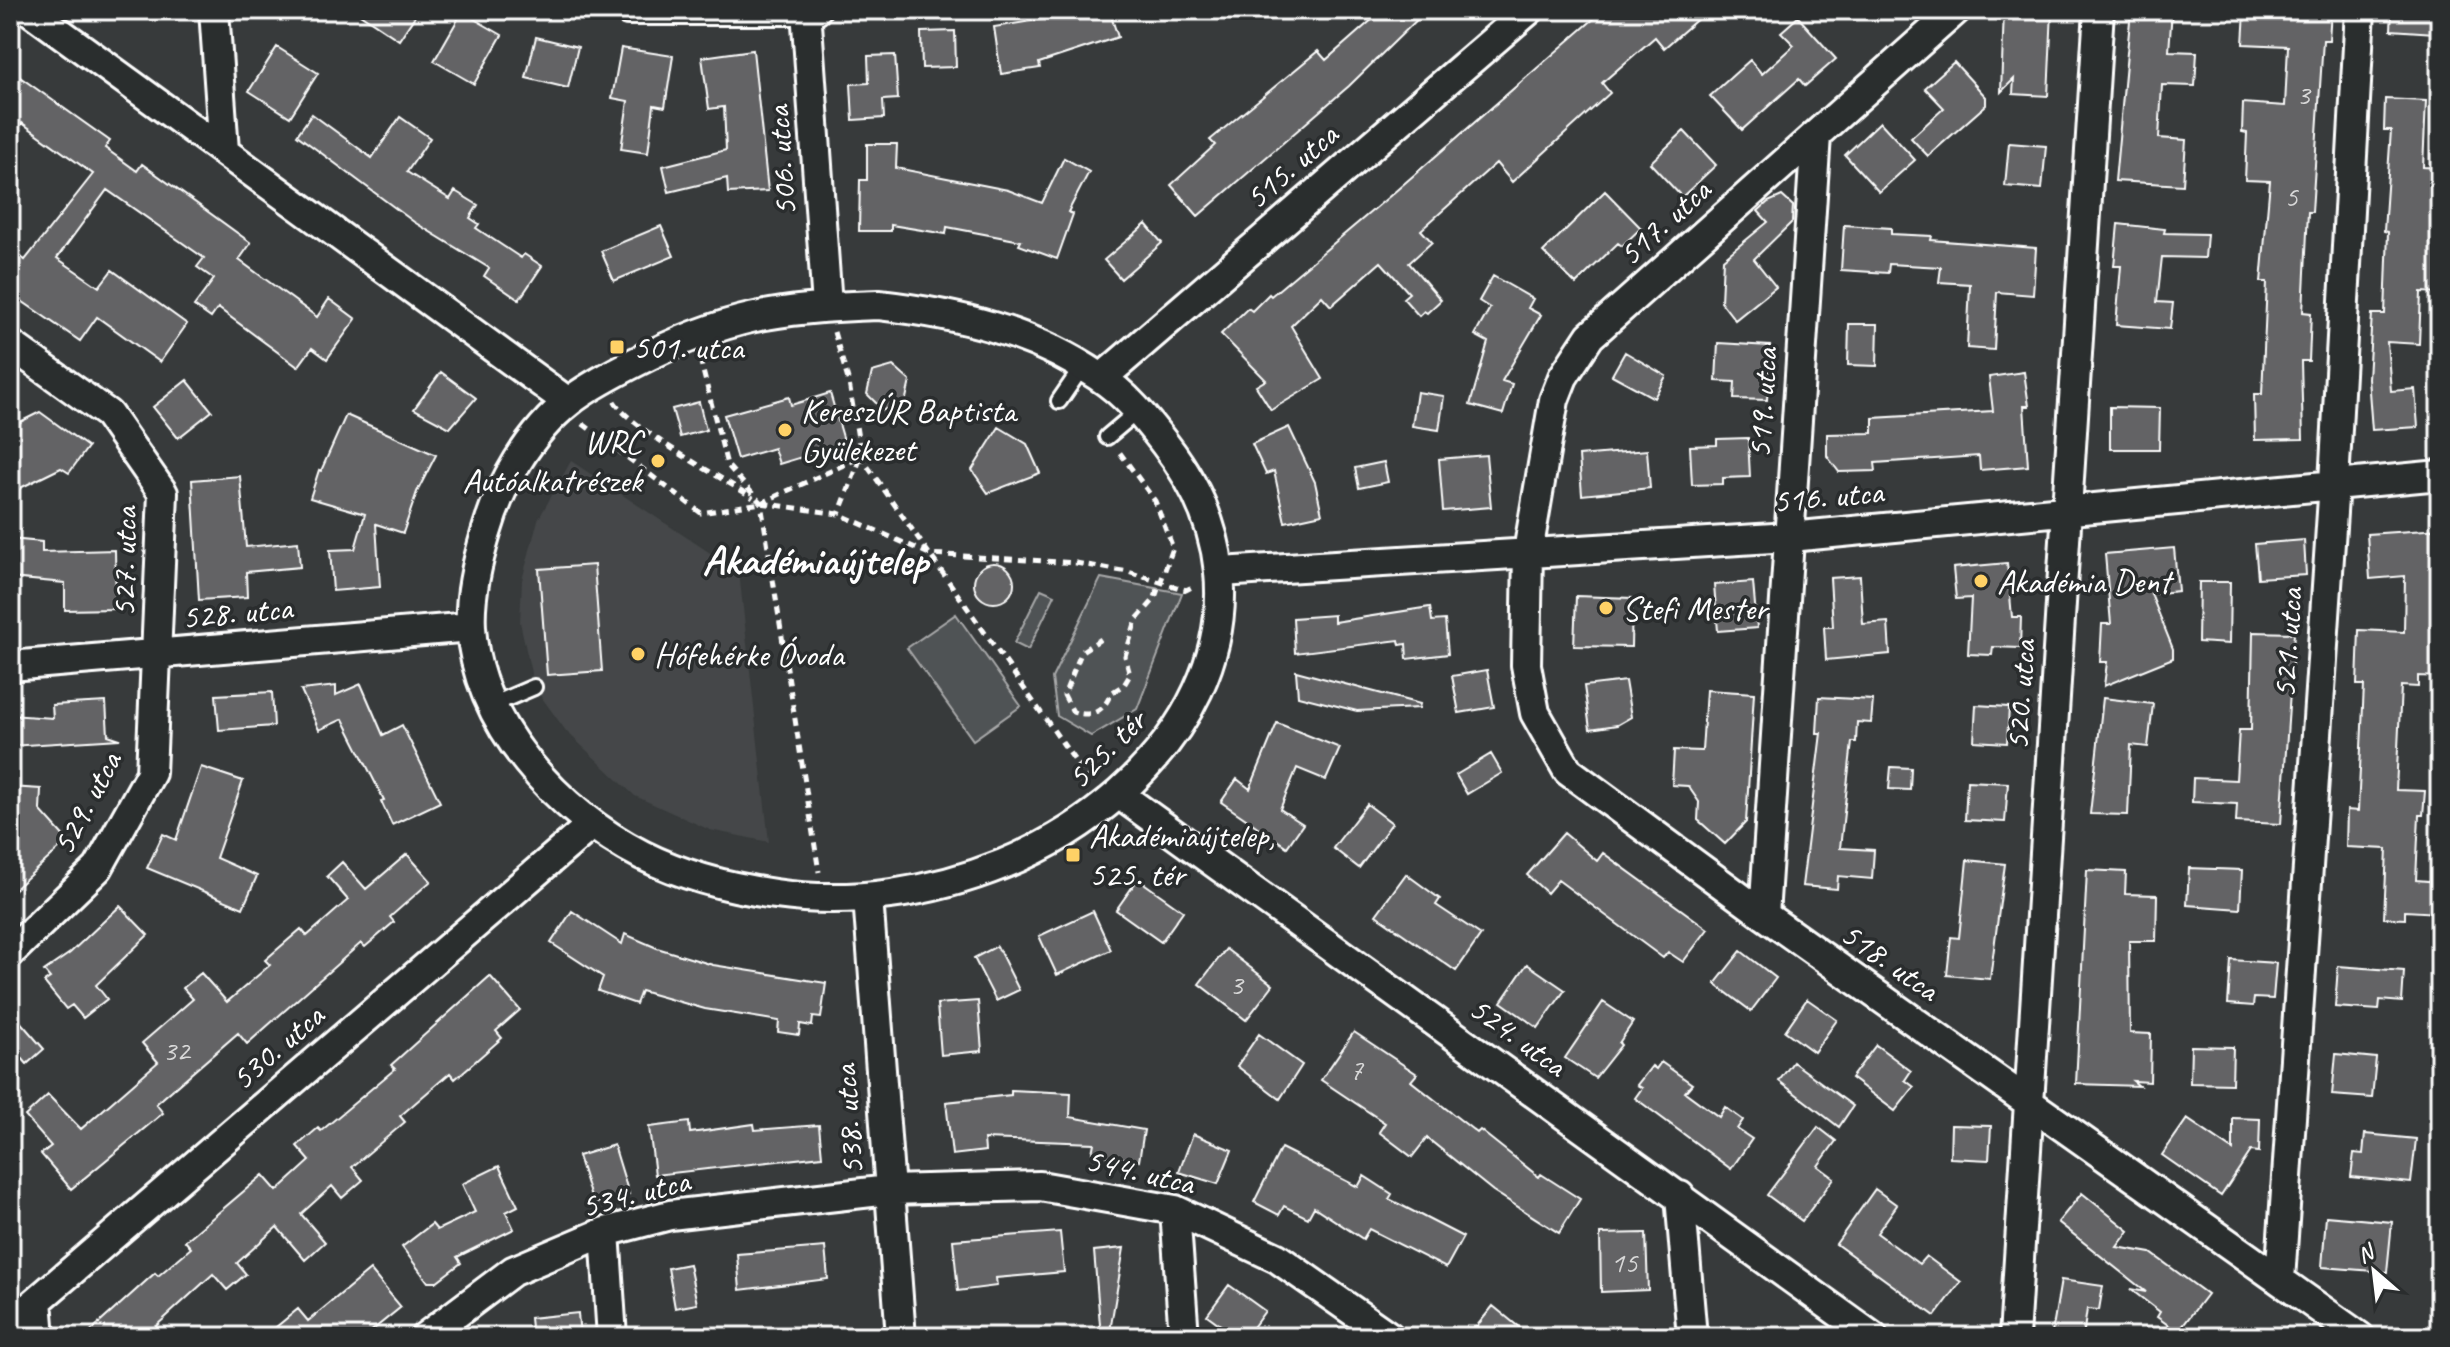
<svg xmlns="http://www.w3.org/2000/svg" width="2450" height="1347" font-family="Caveat,sans-serif">
	<style>
		.built { fill: #444748 }
		.green { fill: #505354; stroke: #a8a9aa; stroke-width: 2 }
		.building { fill: #636465; stroke: #fff; stroke-width: 2 }
		.lines { fill: none; stroke-linecap: round; stroke-linejoin: round }
		.service-casing { stroke: #fff; stroke-width: 20 }
		.minor-casing { stroke: #fff; stroke-width: 34 }
		.path { stroke: #fff; stroke-width: 5; stroke-dasharray: 8 6; stroke-linecap: butt }
		.service { stroke: #2a2d2e; stroke-width: 14 }
		.minor { stroke: #2a2d2e; stroke-width: 28 }
		.poi-dot { fill: #ffd166; stroke: #2a2d2e; stroke-width: 3 }
		.labels { text-anchor: middle; dominant-baseline: central; stroke-width: 7; stroke-linejoin: round; paint-order: stroke }
		.number-label { font-size: 30px; fill: #d8d8d8 }
		.street-label { font-size: 34px; fill: #fff; stroke: #2a2d2e }
		.poi-label { font-size: 34px; fill: #fff; stroke: #2a2d2e; text-anchor: start }
		.district-label { font-size: 42px; font-weight: bold; fill: #fff; stroke: #2a2d2e }
	</style>
	<rect width="100%" height="100%" fill="#373a3b"/>
	<filter id="ink" filterUnits="userSpaceOnUse"><feTurbulence type="fractalNoise" baseFrequency=".0125" numOctaves="2"/><feDisplacementMap in="SourceGraphic" scale="16" xChannelSelector="R" yChannelSelector="G"/><feConvolveMatrix kernelMatrix="1 2 1 2 8 2 1 2 1" color-interpolation-filters="sRGB"/></filter>
	<g filter="url(#ink)">
		<!-- built -->
		<path class="built" d="M571,461L739,572L769,842L710,830L635,796L566,731L534,687L520,622L522,580L538,520Z"/>
		<!-- green -->
		<path class="green" d="M1101,578L1182,593L1137,709L1091,736L1057,716L1052,678Z
			M1041,589L1055,595L1028,650L1014,643Z
			M956,614L1021,706L973,740L907,648Z"/>
		<!-- building -->
		<path class="building" d="M354,10H419L399,40Z
			M1054,10H1109L1118,37L1039,63L1040,68L1001,74L994,27L1056,17Z
			M1383,10H1427L1349,86L1198,216L1171,185L1215,145L1210,140L1318,51L1326,60Z
			M1604,10H1708L1664,48L1655,37L1602,83L1610,93L1512,182L1496,163L1421,230L1432,242L1409,263L1441,300L1427,313L1424,311L1419,316L1403,298L1409,293L1381,262L1331,306L1322,296L1291,326L1323,379L1271,410L1256,386L1266,380L1221,334L1248,308L1252,311L1269,294L1271,296L1391,195Z
			M2004,10L2052,11L2048,96L2013,94L2014,79L2001,92Z
			M2131,10H2172L2169,51L2197,52L2195,86L2162,85L2159,138L2186,140L2183,185L2115,181Z
			M2283,10H2331L2329,40H2323L2312,212H2308L2303,312L2311,313L2309,361H2301L2303,439L2255,440L2254,394H2262L2267,282H2261L2270,181L2245,180L2247,133L2242,132L2243,103L2285,106L2288,46L2243,44L2245,11L2283,14Z
			M2392,10H2437L2435,33L2391,30Z
			M462,12L502,35L474,84L434,61Z
			M1798,17L1836,59L1805,86L1799,79L1742,130L1710,96L1750,60L1762,74L1794,45L1781,32Z
			M955,31L956,67L922,68L921,32Z
			M536,37L578,47L568,88L526,78Z
			M277,47L318,73L290,117L249,91Z
			M621,48L673,56L665,107L654,105L648,153L621,149L628,101L612,98Z
			M753,50L768,191L728,193L727,178L669,192L663,166L726,150L724,107L709,109L702,57Z
			M895,55L898,99L883,100L884,118L853,120L851,84L869,83L868,56Z
			M1954,62L1986,97V105L1928,156L1911,138L1944,108L1925,88Z
			M10,70L110,141L105,148L137,171L142,164L251,243L239,260L317,317L329,299L356,319L327,359L312,348L298,367L218,308L211,318L194,306L214,279L197,267L204,258L107,190L57,258L99,287L112,270L187,324L160,362L97,317L80,341L10,293V249L25,260L93,174L22,123L10,140Z
			M2385,99L2426,101L2423,167L2440,168V293L2421,292L2419,344L2387,342L2391,391L2415,389L2418,427L2372,430L2368,378L2372,314H2385L2388,232L2384,231L2391,130H2384Z
			M312,114L372,158L400,117L430,138L407,172L450,199L455,191L478,205L470,218L479,224L476,228L521,258L524,254L542,266L519,300L484,276L489,268L414,222L297,135Z
			M1880,122L1915,160L1879,192L1845,155Z
			M1684,131L1716,165L1682,197L1650,163Z
			M2009,143L2046,146L2042,189L2005,186Z
			M867,144H897L896,168L1008,190L1042,203L1064,158L1089,172L1068,212L1073,214L1057,259L1019,245L1021,241L947,227L946,234L891,225V231H859L860,180H867Z
			M1605,191L1641,228L1622,246L1618,243L1576,284L1543,252Z
			M1782,196L1793,206L1792,222L1754,259L1776,287L1735,320L1721,302L1723,259L1768,222L1758,211L1768,202Z
			M1146,224L1162,243L1121,279L1104,260Z
			M2118,224L2165,229L2164,233L2207,234L2205,258L2162,257L2157,302L2173,303L2170,329L2116,325L2121,266H2114Z
			M1844,225L1891,228V234L1932,236L1931,240L2036,248L2033,295L1997,292L1994,350L1967,348L1970,284L1939,282L1941,267L1889,264L1888,273L1841,270Z
			M661,226L674,256L614,281L601,251Z
			M1493,276L1533,299L1528,308L1541,315L1502,381L1512,384L1503,414L1470,405L1488,342L1475,335L1490,308L1479,301Z
			M1849,324H1878L1877,366L1848,365Z
			M1718,343L1770,346L1767,400L1734,399L1735,382L1716,381Z
			M1625,352L1666,376L1654,398L1612,375Z
			M893,366L910,381L905,403L883,410L867,394L872,372Z
			M441,372L476,398L450,428L414,409Z
			M2024,372L2029,406H2024L2028,466L1980,470L1979,456L1875,463L1876,471L1839,472L1827,456V434L1873,433V418L1993,411L1989,377Z
			M187,380L212,411L178,438L153,407Z
			M1417,392L1444,396L1439,430L1412,426Z
			M830,393L845,444L779,464L774,448L737,459L724,415L789,397L791,405Z
			M699,402L706,430L680,437L672,409Z
			M2110,407L2160,408L2159,449H2110Z
			M40,412L88,447L69,473L61,468L10,493L12,426Z
			M346,415L436,455L417,492L403,533L376,524L380,587L333,591L330,550L355,549L365,514L310,498L319,470L321,471Z
			M999,427L1027,444L1040,473L988,493L972,470Z
			M1289,427L1315,482L1322,514L1285,522L1274,471L1266,474L1252,444Z
			M1748,438L1750,477L1723,478V484L1692,485L1690,446L1717,445V439Z
			M1647,450L1650,488L1582,495L1579,456Z
			M1486,455L1491,507L1443,511L1439,459Z
			M1384,462L1388,482L1359,488L1355,468Z
			M240,476L246,547L298,542L300,567L246,572L247,597L199,600L192,480Z
			M2440,529V677L2418,676V687L2401,686L2396,790L2425,791L2423,815H2419L2416,880L2440,882V913L2405,911V919L2384,918L2387,849L2346,847L2347,810L2358,811L2364,685H2357L2359,630L2404,632L2405,576L2370,579L2367,534Z
			M10,539L42,542V552L115,550L116,609L65,610V583L10,578Z
			M2304,540L2306,575L2258,578L2255,544Z
			M2174,548L2178,591L2151,594L2173,649V658L2104,686L2107,662H2100L2102,624H2111L2105,554Z
			M2007,563L2012,617H2021L2020,648L1993,647L1992,655L1968,654L1971,598L1956,599L1953,568Z
			M974 583a20 20 0 1 1 40 0a20 20 0 1 1-40 0Z
			M594,565L602,671L547,675L539,569Z
			M1860,576L1863,624L1888,622L1890,654L1826,660L1824,627H1833L1830,578Z
			M1753,582L1757,628L1718,631L1714,585Z
			M2199,582H2230L2229,644L2198,642Z
			M1576,596L1632,598L1631,647L1574,646Z
			M1430,607L1432,621L1445,620L1448,654L1407,659L1406,644L1400,645L1399,640L1295,653L1293,618L1334,615V622Z
			M2253,632L2294,633L2281,824L2236,822L2237,804L2192,802L2193,778L2236,780L2239,730H2251Z
			M1487,670L1494,707L1459,713L1452,676Z
			M1296,671L1420,704L1419,708L1357,711L1298,696Z
			M1625,681L1631,717L1617,725L1590,729L1584,686Z
			M361,684L383,735L402,725L440,802L392,825L381,801L384,800L343,719L319,730L301,690L336,686V695Z
			M1706,690L1754,693L1746,822L1725,844L1698,820L1699,802L1688,786L1672,785L1674,750L1702,751Z
			M272,692L274,726L219,730L216,695Z
			M1819,697L1873,700L1871,723L1857,722L1856,742H1852L1840,848L1874,850L1872,879L1838,876L1837,889L1802,886L1821,733H1817Z
			M2103,698L2153,704L2148,747L2131,745L2128,815L2090,814Z
			M106,702L108,735L120,739L10,746V715L53,718L52,705Z
			M1976,705L2009,707L2007,743L1974,741Z
			M1277,723L1340,748L1326,780L1297,768L1280,809L1303,824L1287,847L1221,802L1237,779L1250,789Z
			M1491,754L1502,773L1467,794L1456,775Z
			M201,767L243,781L216,858L257,876L243,908L147,868L163,834L176,840Z
			M1891,767L1911,768L1910,790L1889,789Z
			M1967,781L2008,783L2005,822L1965,820Z
			M10,787L41,789L40,810L68,841L10,893Z
			M1367,804L1392,823L1359,868L1333,848Z
			M1564,833L1597,861L1603,853L1708,929L1683,962L1668,952L1663,958L1558,880L1547,893L1527,875Z
			M407,854L431,881L390,917L394,922L365,947L361,943L247,1044L238,1033L156,1104L163,1113L71,1189L41,1154L51,1146L25,1116L48,1095L81,1129L158,1062L142,1043L193,999L183,988L201,973L227,1002L270,965L265,960L301,929L307,936L348,900L327,876L342,862L366,889Z
			M1967,860L2005,864L1990,979L1947,975L1951,937L1959,938Z
			M2189,868L2242,870L2240,909L2187,905Z
			M2087,870L2126,872L2125,894L2157,895L2156,941H2129L2130,1033L2151,1034L2150,1082L2133,1081L2139,1086L2076,1084Z
			M1406,874L1440,899L1436,905L1481,935L1456,971L1376,915Z
			M1138,879L1183,911L1161,942L1116,910Z
			M120,906L148,935L96,985L107,999L83,1018L72,1005L66,1009L44,982L50,978L44,971L70,953Z
			M572,911L622,944L625,934L657,948L713,965L826,983L821,1018L813,1017L812,1026L800,1024L799,1035L778,1032L779,1021L705,1009L641,991L636,1004L598,991L603,977L551,943Z
			M1093,911L1111,950L1057,975L1039,936Z
			M997,946L1019,990L996,1001L974,958Z
			M1226,949L1273,985L1246,1020L1199,984Z
			M1741,951L1776,978L1751,1011L1715,984Z
			M2231,960L2276,963L2273,999L2254,998L2253,1006L2228,1004Z
			M1527,964L1565,990L1538,1028L1501,1002Z
			M2338,966L2404,971L2402,1002L2380,1000L2379,1010L2335,1007Z
			M490,976L520,1010L496,1031L502,1038L455,1079L450,1073L400,1116L405,1122L352,1167L363,1180L342,1198L332,1186L301,1214L325,1242L305,1260L277,1227L237,1263L246,1274L227,1290L213,1274L144,1337H84L155,1273L158,1276L191,1248L185,1241L263,1175L277,1191L310,1161L297,1146L318,1128L321,1131L395,1069L391,1065Z
			M1807,999L1837,1020L1814,1052L1785,1031Z
			M978,1001L982,1051L941,1055L937,1004Z
			M1603,1002L1633,1022L1619,1043L1621,1045L1595,1078L1565,1058Z
			M10,1010L44,1049L27,1064L10,1044Z
			M1354,1032L1417,1074L1411,1081L1477,1133L1480,1130L1539,1177L1541,1174L1580,1199L1559,1233L1493,1191L1427,1138L1412,1157L1379,1132L1385,1123L1321,1080Z
			M1259,1034L1302,1065L1280,1099L1237,1066Z
			M1876,1045L1911,1071L1905,1080L1914,1087L1895,1111L1851,1078Z
			M2191,1046L2233,1047L2232,1084L2190,1083Z
			M2336,1054L2376,1058L2372,1098L2332,1095Z
			M1661,1062L1692,1084L1685,1092L1719,1117L1725,1107L1743,1120L1737,1129L1752,1139L1731,1169L1635,1098L1642,1088L1637,1085L1652,1066L1656,1069Z
			M1793,1062L1853,1106L1839,1127L1779,1081Z
			M1011,1090L1071,1093L1070,1117L1144,1130L1139,1161L1092,1153L1094,1143L984,1139L985,1151L952,1155L946,1102L1011,1095Z
			M2233,1118L2260,1119L2259,1152L2251,1151L2221,1196L2162,1155L2187,1119L2233,1150Z
			M689,1122L690,1133L754,1124L755,1130L819,1125L822,1156L655,1175L649,1127Z
			M1951,1125L1991,1126L1989,1160L1950,1158Z
			M1818,1127L1836,1141L1818,1166L1834,1178L1802,1221L1767,1195Z
			M1193,1134L1232,1150L1218,1184L1179,1172Z
			M2365,1134L2416,1139L2411,1183L2351,1177L2354,1153L2363,1154Z
			M614,1145L629,1194L593,1204L578,1156Z
			M1281,1148L1358,1187L1364,1176L1392,1194L1389,1199L1463,1237L1446,1268L1369,1229L1363,1239L1314,1207L1308,1218L1284,1206L1279,1215L1254,1202Z
			M499,1166L518,1206L506,1212L514,1229L457,1257L461,1263L436,1282H428L402,1247L432,1224L437,1230L475,1212L462,1184Z
			M1875,1189L1897,1205L1877,1233L1919,1264L1926,1256L1961,1282L1935,1316L1836,1244Z
			M2082,1193L2129,1231L2117,1247L2151,1253L2207,1294L2178,1332L2157,1317L2160,1312L2130,1289L2146,1292L2058,1222Z
			M2326,1216L2392,1222L2387,1272L2322,1267Z
			M1060,1232L1064,1272L996,1278L997,1286L958,1291L953,1240Z
			M1646,1233L1648,1290L1601,1292L1600,1234Z
			M825,1247L828,1279L740,1290L737,1254Z
			M1124,1248L1109,1337H1101L1094,1251Z
			M689,1264L697,1304L675,1308L668,1268Z
			M370,1270L401,1307L364,1337H264L298,1309L308,1321Z
			M2061,1280L2103,1286L2099,1310L2087,1309L2083,1337L2052,1333Z
			M1229,1285L1265,1311L1246,1337H1237L1207,1315Z
			M1493,1306L1531,1337H1468Z
			M578,1313L580,1337H532L530,1318Z"/>
		<g class="lines">
			<defs>
				<path id="service" d="M1059,401L1083,366
					M1107,437L1139,410
					M492,705L534,687"/>
				<path id="minor" d="M29,10L568,402
					M214,10L224,151
					M628,10H816
					M806,10L827,306
					M1956,10L1590,336L1563,377L1554,400L1528,552L1526,665L1535,713L1568,771L1764,915L2360,1337
					M879,305C957,314 1032,331 1098,376C1126,394 1145,418 1165,444C1295,612 1176,794 1003,864C931,893 852,905 775,894C731,888 682,875 642,855C559,813 477,725 471,627C469,596 477,563 486,533C500,484 529,433 570,401C589,386 613,374 634,363C725,316 778,308 879,305Z
					M10,344L108,414L163,493L151,773L98,868L10,953
					M1102,378L1529,10
					M1221,572L1790,537L2440,475
					M10,666L471,627
					M1120,795L1873,1337
					M868,897L901,1337
					M1764,915L1816,135
					M1680,1196L1692,1337
					M1175,1210L1184,1337
					M605,1232L612,1337
					M2280,1280L2334,483L2360,10
					M37,1301L40,1337
					M10,1324L591,825
					M425,1337L513,1271L605,1232L670,1215L889,1190L1040,1186L1175,1210L1277,1258L1390,1337
					M2014,1337L2099,10"/>
			</defs>
			<!-- service casing -->
			<use href="#service" class="service-casing"/>
			<!-- minor casing -->
			<use href="#minor" class="minor-casing"/>
			<!-- path -->
			<path class="path" d="M834,332L849,383L861,457L1090,782
				M700,359L727,465L761,503L819,872
				M614,401C633,431 720,476 753,498
				M583,424L701,513L761,503L839,514L929,554L1076,563L1128,572L1186,590L1192,587
				M761,503L861,457L839,514
				M1101,639L1082,651L1064,695L1073,712C1093,718 1104,711 1111,693L1124,685L1130,675L1125,656L1136,620L1154,600L1173,548L1155,501L1118,450"/>
			<!-- service -->
			<use href="#service" class="service"/>
			<!-- minor -->
			<use href="#minor" class="minor"/>
		</g>
	</g>
	<!-- markers -->
	<g class="poi-dot">
		<rect x="609" y="339" width="16" height="16" rx="4"/>
		<circle cx="785" cy="430" r="8"/>
		<circle cx="658" cy="461" r="8"/>
		<circle cx="1981" cy="581" r="8"/>
		<circle cx="1606" cy="608" r="8"/>
		<circle cx="638" cy="654" r="8"/>
		<rect x="1065" y="847" width="16" height="16" rx="4"/>
	</g>
	<g class="labels">
		<!-- number labels -->
		<g class="number-label">
			<text x="2303" y="94">3</text>
			<text x="2291" y="196">5</text>
			<text x="1236" y="984">3</text>
			<text x="176" y="1050">32</text>
			<text x="1356" y="1069">7</text>
			<text x="1624" y="1262">15</text>
		</g>
		<!-- street labels -->
		<g class="street-label">
			<text transform="translate(781 161) rotate(-94)">506. utca</text>
			<text transform="translate(1291 166) rotate(-41)">515. utca</text>
			<text transform="translate(1664 222) rotate(-42)">517. utca</text>
			<text transform="translate(1762 403) rotate(-86)">519. utca</text>
			<text transform="translate(1828 496) rotate(-5)">516. utca</text>
			<text transform="translate(124 562) rotate(-89)">527. utca</text>
			<text transform="translate(237 612) rotate(-5)">528. utca</text>
			<text transform="translate(2287 643) rotate(-86)">521. utca</text>
			<text transform="translate(2020 695) rotate(-86)">520. utca</text>
			<text transform="translate(1106 749) rotate(-45)">525. tér</text>
			<text transform="translate(86 803) rotate(-62)">529. utca</text>
			<text transform="translate(1890 961) rotate(35)">518. utca</text>
			<text transform="translate(1518 1036) rotate(36)">524. utca</text>
			<text transform="translate(277 1047) rotate(-41)">530. utca</text>
			<text transform="translate(848 1120) rotate(-94)">538. utca</text>
			<text transform="translate(1140 1171) rotate(13)">544. utca</text>
			<text transform="translate(635 1193) rotate(-14)">534. utca</text>
		</g>
		<!-- poi labels -->
		<g class="poi-label">
			<text x="633" y="347">501. utca</text>
			<text x="801" y="410">KereszÚR Baptista<tspan x="801" dy="39">Gyülekezet</tspan></text>
			<text x="642" y="441" text-anchor="end">WRC<tspan x="642" dy="39">Autóalkatrészek</tspan></text>
			<text x="1997" y="581">Akadémia Dent</text>
			<text x="1622" y="608">Stefi Mester</text>
			<text x="654" y="654">Hófehérke Óvoda</text>
			<text x="1089" y="835">Akadémiaújtelep,<tspan x="1089" dy="39">525. tér</tspan></text>
		</g>
		<!-- district labels -->
		<g class="district-label">
			<text x="815" y="560">Akadémiaújtelep</text>
		</g>
	</g>
	<!-- margin -->
	<rect width="2450" height="1347" fill="none" stroke="#2a2d2e" stroke-width="40"/>
	<rect x="20" y="20" width="2410" height="1307" fill="none" stroke="#fff" stroke-width="3" filter="url(#ink)"/>
	<!-- north arrow -->
	<g transform="translate(2374 1271) rotate(332)" stroke="#2a2d2e" stroke-width="6" paint-order="stroke">
	<path d="M0-6L14 30L0 20L-14 30Z" fill="#ffffff"/>
	<text y="-12" font-size="22" font-weight="bold" text-anchor="middle" fill="#ffffff">N</text>
	</g>
</svg>
